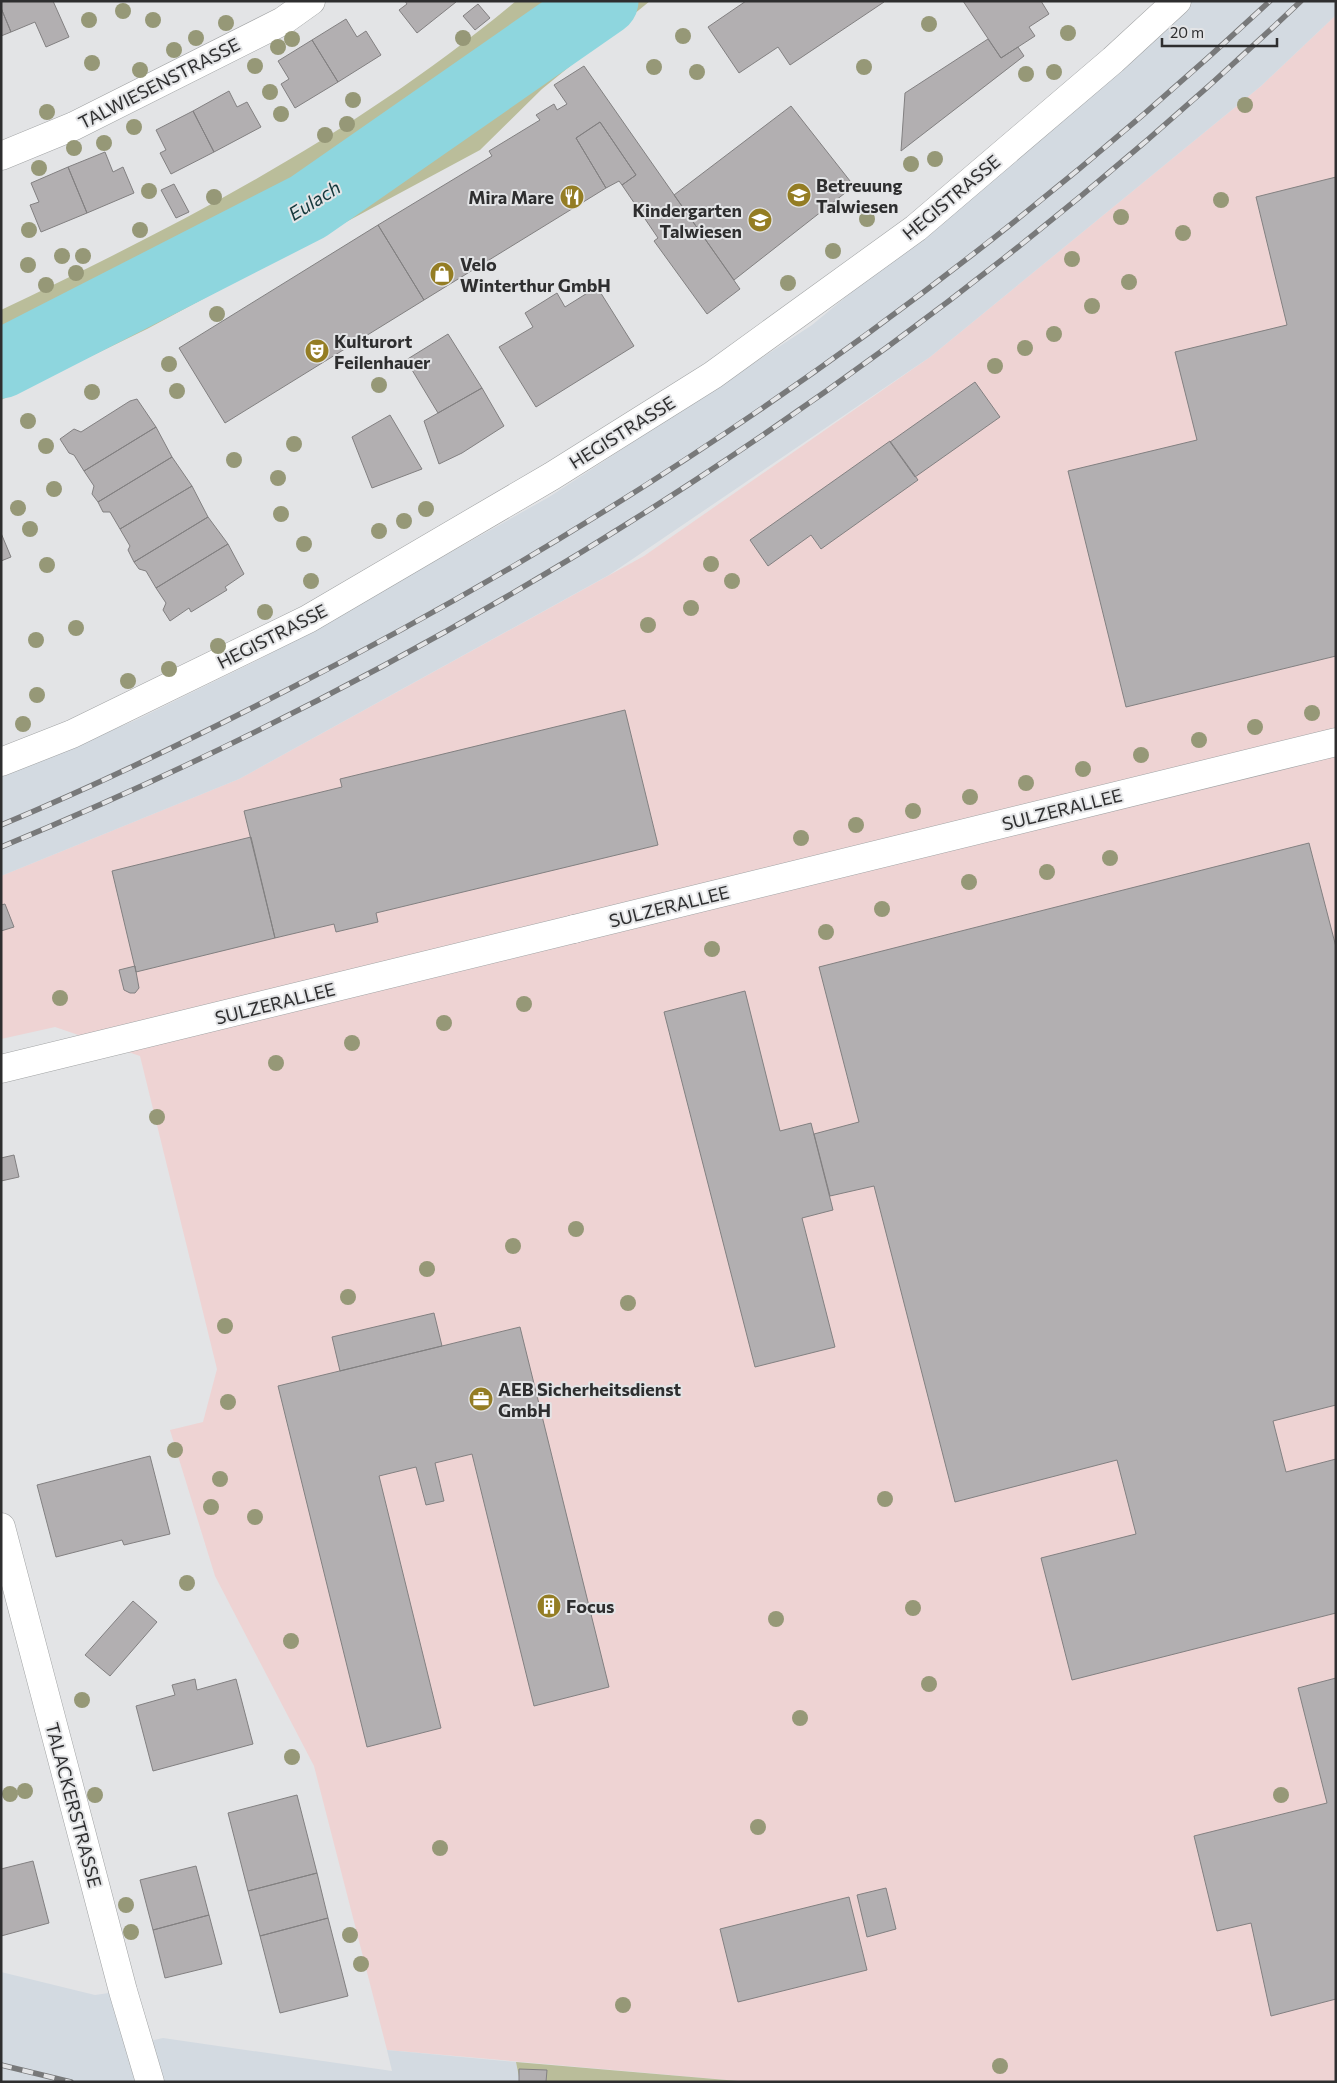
<svg xmlns="http://www.w3.org/2000/svg" width="1337" height="2083" font-family="Commissioner,sans-serif">
	<style>
		.industrial { fill: #eed3d3 }
		.built { fill: #d3dae1 }
		.green { fill: #babd9a }
		.lines { fill: none; stroke-linecap: round; stroke-linejoin: round }
		.river { stroke: #8ed6de; stroke-width: 69 }
		.building { fill: #b2afb1; stroke: #828081 }
		.minor-casing { stroke: #a1a3a4; stroke-width: 29 }
		.major-casing { stroke: #a1a3a4; stroke-width: 29 }
		.minor { stroke: #fff; stroke-width: 28 }
		.major { stroke: #fff; stroke-width: 28 }
		.rail-casing { stroke: #78797a; stroke-width: 5.5 }
		.rail { stroke: #e3e4e6; stroke-width: 4; stroke-dasharray: 11; stroke-linecap: butt }
		.tree { fill: #969877 }
		.labels { text-anchor: middle; dominant-baseline: central; stroke-width: 4; stroke-linejoin: round; paint-order: stroke }
		.street-label { font-size: 18px; fill: #2e2e2f; stroke: #e3e4e6 }
		.poi-label { font-size: 18px; font-weight: bold; fill: #2e2e2f; stroke: #e3e4e6; text-anchor: start }
		.water-label { font-size: 19px; font-style: italic; fill: #14373b; stroke: #e3e4e6 }
	</style>
	<rect width="100%" height="100%" fill="#e3e4e6"/>
	<!-- industrial -->
	<path class="industrial" d="M1336,15V2082H750L387,2050L314,1766L215,1576L170,1430L203,1422L217,1369L140,1056L55,1027L1,1039V876L239,779L644,556L930,357L1261,86Z"/>
	<!-- built -->
	<path class="built" d="M1191,1H1336V15L1261,86L930,357L609,575L239,779L1,876V777L136,720L266,656L549,497L812,325L1130,61Z
		M1,1972L95,1995L123,1991L137,2044L163,2038L392,2071L387,2050L516,2062L520,2082H1Z"/>
	<!-- green -->
	<path class="green" d="M516,1H650L542,89L480,150L147,329L1,400V310C184,223 359,132 516,1Z
		M516,2062L750,2082H520Z"/>
	<g class="lines">
		<!-- river -->
		<path class="river" d="M1,364L308,207L604,1"/>
	</g>
	<!-- building -->
	<path class="building" d="M1,1H53L69,37L46,47L35,22L11,32L1,8Z
		M405,1H456V2L417,33L399,10L407,4Z
		M746,1H884V2L790,65L778,47L739,73L708,27Z
		M963,1H1041L1049,14L1029,27L1035,36L1001,58Z
		M478,4L490,18L475,30L463,16Z
		M1,8L11,32L1,36Z
		M346,19L357,37L366,31L381,55L338,82L312,40Z
		M988,39L1001,58L1018,47L1024,56L901,151L905,93Z
		M312,40L338,82L295,108L281,84L289,79L278,61Z
		M584,66L740,289L707,314L654,241L658,238L622,185L636,175L600,122L576,138L606,188L424,300L378,225L492,156L489,151L540,120L536,115L554,104L557,110L567,104L554,85Z
		M229,91L237,107L247,102L261,127L214,152L193,111Z
		M791,106L854,186L734,280L674,195Z
		M193,111L214,152L171,174L160,153L166,150L156,130Z
		M600,122L636,175L622,185L619,181L606,188L576,138Z
		M105,152L113,172L123,167L134,193L87,213L68,167Z
		M68,167L87,213L41,232L30,205L39,202L31,183Z
		M1336,177V656L1126,707L1068,471L1197,440L1175,352L1287,325L1256,197Z
		M174,184L189,212L176,218L161,190Z
		M378,225L424,300L225,423L179,348Z
		M597,287L634,346L536,407L499,347L533,327L525,313L557,293L565,307Z
		M448,334L482,388L438,413L406,360Z
		M975,382L1000,417L915,477L890,442Z
		M482,388L504,426L462,453L439,464L424,421Z
		M137,399L156,427L84,471L74,455L69,453L60,439L74,429L81,432L130,401Z
		M390,415L422,469L372,488L352,437Z
		M156,427L172,457L98,502L92,494L94,486L84,471Z
		M890,441L918,480L821,549L811,535L768,566L750,540Z
		M172,457L192,486L120,529L110,512H103L98,502Z
		M192,486L208,517L134,562L128,550L130,546L120,529Z
		M208,517L228,544L156,588L146,571L139,569L134,562Z
		M1,533L11,557L1,561Z
		M228,544L244,574L225,587L227,590L191,612L189,608L170,621L163,610L166,603L156,588Z
		M625,710L658,845L376,913L378,922L336,932L334,924L275,938L244,811L342,787L340,779Z
		M251,837L275,938L136,972L112,871Z
		M1309,843L1336,947V1405L1273,1421L1286,1472L1336,1459V1613L1072,1680L1041,1558L1136,1534L1117,1460L955,1502L874,1186L830,1196L814,1134L859,1122L819,967Z
		M5,904L14,927L1,931V905Z
		M135,966L139,988L135,993H130L124,990L119,970Z
		M745,991L780,1131L811,1123L833,1210L802,1218L835,1347L755,1367L664,1012Z
		M14,1155L19,1177L1,1181V1158Z
		M434,1313L442,1346L340,1371L332,1337Z
		M520,1327L609,1687L534,1706L472,1454L435,1463L444,1501L426,1505L416,1467L379,1476L441,1728L367,1747L278,1386Z
		M150,1456L170,1534L124,1545L122,1540L56,1557L37,1485Z
		M133,1601L157,1622L110,1676L85,1655Z
		M1336,1678V1999L1271,2016L1251,1923L1217,1931L1194,1836L1327,1803L1298,1688Z
		M195,1679L197,1690L236,1679L253,1744L153,1771L136,1706L175,1695L172,1685Z
		M297,1795L317,1873L248,1891L228,1813Z
		M33,1861L49,1923L1,1936V1869Z
		M196,1866L209,1915L153,1930L140,1880Z
		M317,1873L328,1918L260,1936L248,1891Z
		M886,1888L896,1929L867,1937L857,1895Z
		M849,1897L867,1970L738,2002L720,1929Z
		M209,1915L222,1964L165,1978L153,1930Z
		M328,1918L348,1996L280,2013L260,1936Z
		M519,2069L547,2070L546,2082H519Z"/>
	<g class="lines">
		<defs>
			<path id="minor" d="M1,156L74,126L283,21L311,1
				M1,762L72,734L308,619L552,476L713,375L916,228L1113,60L1177,1
				M1,1069L574,929
				M1,1527L123,1991L150,2082"/>
			<path id="major" d="M574,929L1336,742"/>
		</defs>
		<!-- minor casing -->
		<use href="#minor" class="minor-casing"/>
		<!-- major casing -->
		<use href="#major" class="major-casing"/>
		<!-- minor -->
		<use href="#minor" class="minor"/>
		<!-- major -->
		<use href="#major" class="major"/>
		<defs>
			<path id="rail" d="M1,825C100,784 196,737 291,688C648,506 977,274 1270,1
				M1,847C481,649 925,358 1301,1
				M1,2065L71,2082"/>
		</defs>
		<!-- rail casing -->
		<use href="#rail" class="rail-casing"/>
		<!-- rail -->
		<use href="#rail" class="rail"/>
	</g>
	<!-- trees -->
	<g class="tree">
		<circle cx="123" cy="11" r="8"/>
		<circle cx="89" cy="20" r="8"/>
		<circle cx="153" cy="20" r="8"/>
		<circle cx="226" cy="23" r="8"/>
		<circle cx="929" cy="24" r="8"/>
		<circle cx="1068" cy="33" r="8"/>
		<circle cx="683" cy="36" r="8"/>
		<circle cx="196" cy="38" r="8"/>
		<circle cx="463" cy="38" r="8"/>
		<circle cx="292" cy="39" r="8"/>
		<circle cx="278" cy="47" r="8"/>
		<circle cx="174" cy="50" r="8"/>
		<circle cx="92" cy="63" r="8"/>
		<circle cx="255" cy="66" r="8"/>
		<circle cx="654" cy="67" r="8"/>
		<circle cx="864" cy="67" r="8"/>
		<circle cx="140" cy="70" r="8"/>
		<circle cx="697" cy="72" r="8"/>
		<circle cx="1054" cy="72" r="8"/>
		<circle cx="1026" cy="74" r="8"/>
		<circle cx="270" cy="92" r="8"/>
		<circle cx="353" cy="100" r="8"/>
		<circle cx="1245" cy="105" r="8"/>
		<circle cx="47" cy="112" r="8"/>
		<circle cx="281" cy="114" r="8"/>
		<circle cx="347" cy="124" r="8"/>
		<circle cx="134" cy="127" r="8"/>
		<circle cx="325" cy="135" r="8"/>
		<circle cx="104" cy="143" r="8"/>
		<circle cx="74" cy="148" r="8"/>
		<circle cx="935" cy="159" r="8"/>
		<circle cx="911" cy="164" r="8"/>
		<circle cx="39" cy="168" r="8"/>
		<circle cx="149" cy="191" r="8"/>
		<circle cx="214" cy="197" r="8"/>
		<circle cx="1221" cy="200" r="8"/>
		<circle cx="1121" cy="217" r="8"/>
		<circle cx="867" cy="219" r="8"/>
		<circle cx="29" cy="230" r="8"/>
		<circle cx="140" cy="230" r="8"/>
		<circle cx="1183" cy="233" r="8"/>
		<circle cx="833" cy="251" r="8"/>
		<circle cx="62" cy="256" r="8"/>
		<circle cx="83" cy="256" r="8"/>
		<circle cx="1072" cy="259" r="8"/>
		<circle cx="28" cy="265" r="8"/>
		<circle cx="76" cy="273" r="8"/>
		<circle cx="1129" cy="282" r="8"/>
		<circle cx="788" cy="283" r="8"/>
		<circle cx="46" cy="285" r="8"/>
		<circle cx="1092" cy="306" r="8"/>
		<circle cx="217" cy="314" r="8"/>
		<circle cx="1054" cy="334" r="8"/>
		<circle cx="1025" cy="348" r="8"/>
		<circle cx="169" cy="364" r="8"/>
		<circle cx="995" cy="366" r="8"/>
		<circle cx="379" cy="385" r="8"/>
		<circle cx="177" cy="391" r="8"/>
		<circle cx="92" cy="392" r="8"/>
		<circle cx="28" cy="421" r="8"/>
		<circle cx="294" cy="444" r="8"/>
		<circle cx="46" cy="446" r="8"/>
		<circle cx="234" cy="460" r="8"/>
		<circle cx="278" cy="478" r="8"/>
		<circle cx="54" cy="489" r="8"/>
		<circle cx="18" cy="508" r="8"/>
		<circle cx="426" cy="509" r="8"/>
		<circle cx="281" cy="514" r="8"/>
		<circle cx="404" cy="521" r="8"/>
		<circle cx="30" cy="529" r="8"/>
		<circle cx="379" cy="531" r="8"/>
		<circle cx="304" cy="544" r="8"/>
		<circle cx="711" cy="564" r="8"/>
		<circle cx="47" cy="565" r="8"/>
		<circle cx="311" cy="581" r="8"/>
		<circle cx="732" cy="581" r="8"/>
		<circle cx="691" cy="608" r="8"/>
		<circle cx="265" cy="612" r="8"/>
		<circle cx="648" cy="625" r="8"/>
		<circle cx="76" cy="628" r="8"/>
		<circle cx="36" cy="640" r="8"/>
		<circle cx="218" cy="646" r="8"/>
		<circle cx="169" cy="669" r="8"/>
		<circle cx="128" cy="681" r="8"/>
		<circle cx="37" cy="695" r="8"/>
		<circle cx="1312" cy="713" r="8"/>
		<circle cx="23" cy="724" r="8"/>
		<circle cx="1255" cy="727" r="8"/>
		<circle cx="1199" cy="740" r="8"/>
		<circle cx="1141" cy="755" r="8"/>
		<circle cx="1083" cy="769" r="8"/>
		<circle cx="1026" cy="783" r="8"/>
		<circle cx="970" cy="797" r="8"/>
		<circle cx="913" cy="811" r="8"/>
		<circle cx="856" cy="825" r="8"/>
		<circle cx="801" cy="838" r="8"/>
		<circle cx="1110" cy="858" r="8"/>
		<circle cx="1047" cy="872" r="8"/>
		<circle cx="969" cy="882" r="8"/>
		<circle cx="882" cy="909" r="8"/>
		<circle cx="826" cy="932" r="8"/>
		<circle cx="712" cy="949" r="8"/>
		<circle cx="60" cy="998" r="8"/>
		<circle cx="524" cy="1004" r="8"/>
		<circle cx="444" cy="1023" r="8"/>
		<circle cx="352" cy="1043" r="8"/>
		<circle cx="276" cy="1063" r="8"/>
		<circle cx="157" cy="1117" r="8"/>
		<circle cx="576" cy="1229" r="8"/>
		<circle cx="513" cy="1246" r="8"/>
		<circle cx="427" cy="1269" r="8"/>
		<circle cx="348" cy="1297" r="8"/>
		<circle cx="628" cy="1303" r="8"/>
		<circle cx="225" cy="1326" r="8"/>
		<circle cx="228" cy="1402" r="8"/>
		<circle cx="175" cy="1450" r="8"/>
		<circle cx="220" cy="1479" r="8"/>
		<circle cx="885" cy="1499" r="8"/>
		<circle cx="211" cy="1507" r="8"/>
		<circle cx="255" cy="1517" r="8"/>
		<circle cx="187" cy="1583" r="8"/>
		<circle cx="913" cy="1608" r="8"/>
		<circle cx="776" cy="1619" r="8"/>
		<circle cx="291" cy="1641" r="8"/>
		<circle cx="929" cy="1684" r="8"/>
		<circle cx="82" cy="1700" r="8"/>
		<circle cx="800" cy="1718" r="8"/>
		<circle cx="292" cy="1757" r="8"/>
		<circle cx="25" cy="1791" r="8"/>
		<circle cx="10" cy="1794" r="8"/>
		<circle cx="95" cy="1795" r="8"/>
		<circle cx="1281" cy="1795" r="8"/>
		<circle cx="758" cy="1827" r="8"/>
		<circle cx="440" cy="1848" r="8"/>
		<circle cx="126" cy="1905" r="8"/>
		<circle cx="131" cy="1932" r="8"/>
		<circle cx="350" cy="1935" r="8"/>
		<circle cx="361" cy="1964" r="8"/>
		<circle cx="623" cy="2005" r="8"/>
		<circle cx="1000" cy="2066" r="8"/>
	</g>
	<!-- icons -->
	<defs>
		<symbol id="school-disc" viewBox="-11 -11 22 22"><circle r="9.5" fill="#947d24" stroke="#e3e4e6"/><path d="M0-5L7-2L0 1L-7-2ZM-4 1L0 2.5L4 1V4Q0 6-4 4Z" fill="#fff"/></symbol>
		<symbol id="restaurant-disc" viewBox="-11 -11 22 22"><circle r="9.5" fill="#947d24" stroke="#e3e4e6"/><path d="M-5-6h1v4h1v-4h1v4h1v-4h1v5L-1.5 .5V6h-2V.5L-5-1ZM5-6V6H3V1.5H1.5Q1.5-4 5-6Z" fill="#fff"/></symbol>
		<symbol id="shop-disc" viewBox="-11 -11 22 22"><circle r="9.5" fill="#947d24" stroke="#e3e4e6"/><path d="M-5-2.5h2.3a2.7 3.5 0 0 1 5.4 0H5L5.5 6h-11ZM-1.5-2.5h3a1.5 2.3 0 0 0-3 0Z" fill="#fff"/></symbol>
		<symbol id="theatre-disc" viewBox="-11 -11 22 22"><circle r="9.5" fill="#947d24" stroke="#e3e4e6"/><path d="M-5-5.5Q0-4 5-5.5V0Q5 5 0 6Q-5 5-5 0ZM-3.3-2.5H-1v1.5H-3.3ZM1-2.5H3.3v1.5H1ZM-2.8 1Q0 5.5 2.8 1Z" fill="#fff"/></symbol>
		<symbol id="office-disc" viewBox="-11 -11 22 22"><circle r="9.5" fill="#947d24" stroke="#e3e4e6"/><path d="M-6-3h4V-5.5h4V-3h4V5H-6ZM-1-4.5V-3h2v-1.5ZM-6 0V1H6V0Z" fill="#fff"/></symbol>
		<symbol id="building-disc" viewBox="-11 -11 22 22"><circle r="9.5" fill="#947d24" stroke="#e3e4e6"/><path d="M-4-6H4V6H1V3H-1V6H-4ZM-2.5-4.3h1.7v1.8h-1.7ZM.8-4.3h1.7v1.8H.8ZM-2.5-1h1.7V.8h-1.7ZM.8-1h1.7V.8H.8Z" fill="#fff"/></symbol>
	</defs>
	<g fill-rule="evenodd">
		<use href="#school-disc" x="785" y="181" width="28" height="28"/>
		<use href="#restaurant-disc" x="558" y="183" width="28" height="28"/>
		<use href="#school-disc" x="746" y="206" width="28" height="28"/>
		<use href="#shop-disc" x="428" y="260" width="28" height="28"/>
		<use href="#theatre-disc" x="303" y="337" width="28" height="28"/>
		<use href="#office-disc" x="467" y="1385" width="28" height="28"/>
		<use href="#building-disc" x="535" y="1592" width="28" height="28"/>
	</g>
	<g class="labels">
		<!-- street labels -->
		<g class="street-label">
			<text transform="translate(159 83) rotate(-27)">TALWIESENSTRASSE</text>
			<text transform="translate(951 197) rotate(-40)">HEGISTRASSE</text>
			<text transform="translate(622 432) rotate(-32)">HEGISTRASSE</text>
			<text transform="translate(272 636) rotate(-27)">HEGISTRASSE</text>
			<text transform="translate(1062 809) rotate(-14)">SULZERALLEE</text>
			<text transform="translate(669 906) rotate(-14)">SULZERALLEE</text>
			<text transform="translate(275 1003) rotate(-14)">SULZERALLEE</text>
			<text transform="translate(74 1805) rotate(75)">TALACKERSTRASSE</text>
		</g>
		<!-- poi labels -->
		<g class="poi-label">
			<text x="816" y="185">Betreuung<tspan x="816" dy="21">Talwiesen</tspan></text>
			<text x="554" y="197" text-anchor="end">Mira Mare</text>
			<text x="742" y="210" text-anchor="end">Kindergarten<tspan x="742" dy="21">Talwiesen</tspan></text>
			<text x="460" y="264">Velo<tspan x="460" dy="21">Winterthur GmbH</tspan></text>
			<text x="334" y="341">Kulturort<tspan x="334" dy="21">Feilenhauer</tspan></text>
			<text x="498" y="1389">AEB Sicherheitsdienst<tspan x="498" dy="21">GmbH</tspan></text>
			<text x="566" y="1606">Focus</text>
		</g>
		<!-- water labels -->
		<g class="water-label">
			<text transform="translate(314 200) rotate(-32)">Eulach</text>
		</g>
	</g>
	<!-- border -->
	<rect width="1337" height="2083" fill="none" stroke="#2e2e2f" stroke-width="5"/>
	<!-- scale -->
	<path d="M1162 38v8h115v-8" fill="none" stroke="#2e2e2f" stroke-width="2.5"/>
	<text x="1170" y="38" font-size="15" fill="#2e2e2f" stroke="#e3e4e6" stroke-width="4" paint-order="stroke">20 m</text>
</svg>
